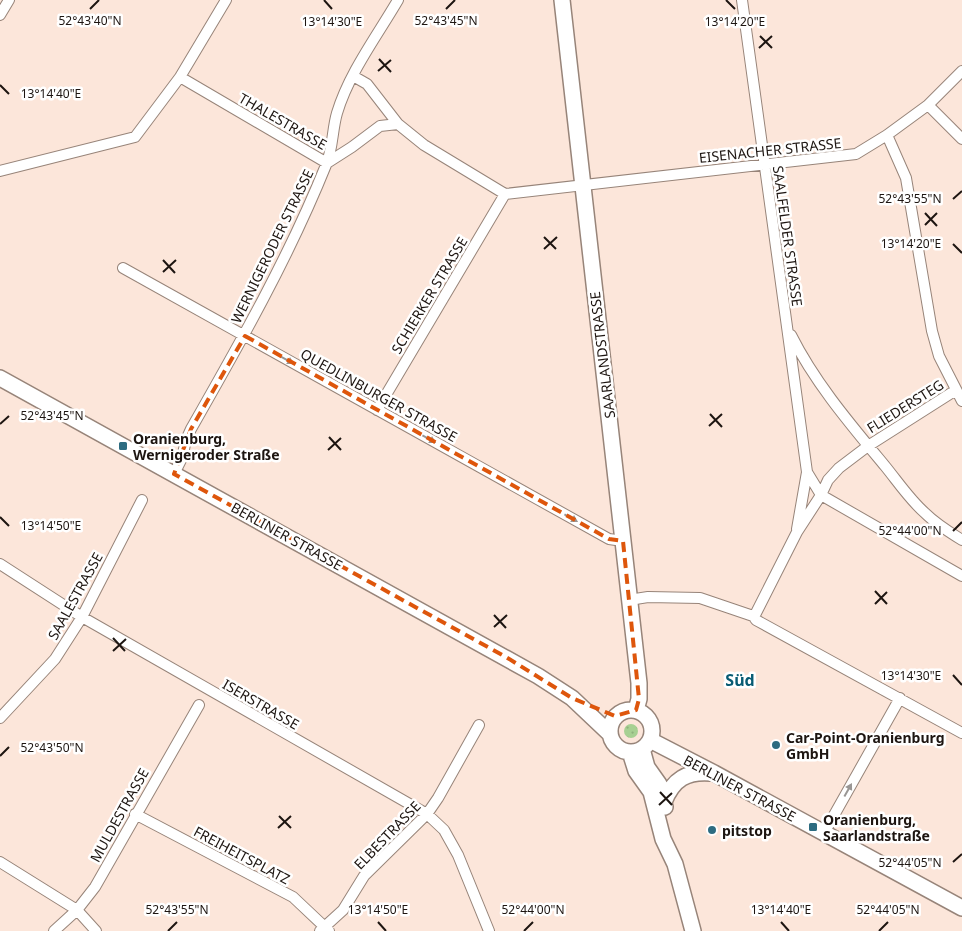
<svg xmlns="http://www.w3.org/2000/svg" width="962" height="931" font-family="'Noto Sans',sans-serif">
	<style>
		.grass { fill: url(#grass-dots) }
		.lines { fill: none; stroke-linecap: round; stroke-linejoin: round }
		.street-casing { stroke: #978479; stroke-width: 12 }
		.secondary-casing { stroke: #978479; stroke-width: 18 }
		.street { stroke: #fff; stroke-width: 10 }
		.secondary { stroke: #fff; stroke-width: 15 }
		.oneway { fill: #999694 }
		.marked { fill: none; stroke: #de560c; stroke-width: 4; stroke-dasharray: 10 6; stroke-linejoin: round }
		.ticks { fill: none; stroke: #1d1511; stroke-width: 2 }
		.poi-dot { fill: #2d6c81; stroke: #fff; stroke-width: 2 }
		.labels { text-anchor: middle; dominant-baseline: central; stroke-width: 5; stroke-linejoin: round; paint-order: stroke }
		.street-label { font-size: 14px; fill: #1d1511; stroke: #fff }
		.poi-label { font-size: 14px; font-weight: bold; fill: #1d1511; stroke: #fff; text-anchor: start }
		.quarter-label { font-size: 16px; font-weight: bold; fill: #085b73; stroke: #fff }
		.ticks-label { font-size: 12px; text-anchor: middle; fill: #1d1511; stroke: #fff; stroke-width: 5; stroke-linejoin: round; paint-order: stroke }
	</style>
	<defs>
		<pattern id="grass-dots" width="8" height="8" patternUnits="userSpaceOnUse" patternTransform="scale(1.25)"><rect width="8" height="8" fill="#a7d092"/><path d="M2 2h.1M6 6h.1" fill="none" stroke="#8fb27d" stroke-width="1.8" stroke-linecap="round"/></pattern>
	</defs>
	<rect width="100%" height="100%" fill="#fce6da"/>
	<!-- grass -->
	<path class="grass" d="M624 731a7 7 0 1 1 14 0a7 7 0 1 1-14 0Z"/>
	<g class="lines">
		<defs>
			<path id="street" d="M742,0L807,472L821,495L962,576
				M0,15L9,0
				M353,76L367,84L398,124
				M180,77L327,163L352,147L380,126L398,124L424,145L505,194L856,154L887,135L928,105L962,71
				M928,105L962,139
				M887,135L906,178L932,331L939,356L962,401
				M0,171L135,137L180,77L226,0
				M123,268L609,539L623,541
				M791,335C815,383 851,425 885,466C898,482 910,500 925,513C936,524 949,532 962,540
				M377,410L505,194
				M174,474L182,458L186,440L191,429C240,343 289,257 326,165C333,149 332,130 337,113C349,73 377,36 398,0
				M797,529L807,472
				M0,564L82,617L427,814L444,830L458,855L489,931
				M629,600L648,597L700,598L753,616L756,613L797,532L821,495L828,480L839,468L868,446L956,390
				M753,616L756,620L962,733
				M0,718L55,659L82,617L142,500
				M135,814L293,897L329,931
				M824,833L900,698
				M0,862L77,910L96,931
				M54,931L77,910L95,887L199,705
				M320,931L343,910L364,876L427,814L438,798L479,725"/>
			<path id="secondary" d="M562,0L639,683V699L636,710
				M0,378L538,676L572,698L609,733
				M610 731a21 21 0 1 1 42 0a21 21 0 1 1-42 0Z
				M650,740L714,773L962,908
				M642,749L647,767L659,784L665,807
				M630,752L636,771L651,792L663,839L675,864L693,931
				M664,802C673,779 687,771 711,773"/>
		</defs>
		<!-- street casing -->
		<use href="#street" class="street-casing"/>
		<!-- secondary casing -->
		<use href="#secondary" class="secondary-casing"/>
		<!-- street -->
		<use href="#street" class="street"/>
		<!-- secondary -->
		<use href="#secondary" class="secondary"/>
	</g>
	<!-- one-way arrows -->
	<defs><path id="oneway-solid" d="M-6-.8H1V-3.2L6.5 0L1 3.2V.8H-6Z" transform="scale(1.25)"/></defs>
	<g class="oneway">
		<use href="#oneway-solid" transform="translate(287 360) rotate(29)"/>
		<use href="#oneway-solid" transform="translate(429 439) rotate(29)"/>
		<use href="#oneway-solid" transform="translate(571 518) rotate(29)"/>
		<use href="#oneway-solid" transform="translate(848 790) rotate(-61)"/>
	</g>
	<!-- marked area -->
	<path class="marked" d="M245,336L609,539L623,541L639,699L636,710L615,716L572,698L506,657L174,474L191,429Z"/>
	<!-- ticks -->
	<path class="ticks" d="M324,0L332,9M726,0L735,9M90,9L99,0M446,9L455,0M760,36L772,48M759,48L772,36M379,59L391,72M378,71L391,60M0,85L9,94M953,199L962,191M925,213L937,226M925,225L937,213M544,237L556,249M953,244L962,253M544,249L557,237M163,260L175,273M163,272L176,260M710,414L722,427M0,424L9,416M709,426L722,414M329,437L341,450M328,450L341,438M0,517L9,526M953,531L962,522M875,591L887,604M875,604L887,592M494,615L506,628M494,627L507,615M113,638L125,651M113,651L126,639M953,675L962,685M0,756L9,747M660,792L672,805M659,805L672,793M279,816L291,828M278,828L291,816M953,862L962,854M378,922L386,931M781,922L789,931M168,931L177,922M524,931L533,922M879,931L888,922"/>
	<!-- markers -->
	<g class="poi-dot">
		<rect x="118" y="441" width="10" height="10" rx="2.5"/>
		<circle cx="776" cy="745" r="5"/>
		<rect x="808" y="822" width="10" height="10" rx="2.5"/>
		<circle cx="712" cy="830" r="5"/>
	</g>
	<g class="labels">
		<!-- street labels -->
		<g class="street-label">
			<text transform="translate(283 121) rotate(30)">THALESTRASSE</text>
			<text transform="translate(770 150) rotate(-6)">EISENACHER STRASSE</text>
			<text transform="translate(788 236) rotate(82)">SAALFELDER STRASSE</text>
			<text transform="translate(272 246) rotate(-64)">WERNIGERODER STRASSE</text>
			<text transform="translate(429 295) rotate(-59)">SCHIERKER STRASSE</text>
			<text transform="translate(602 355) rotate(-97)">SAARLANDSTRASSE</text>
			<text transform="translate(379 395) rotate(29)">QUEDLINBURGER STRASSE</text>
			<text transform="translate(905 406) rotate(-32)">FLIEDERSTEG</text>
			<text transform="translate(287 536) rotate(29)">BERLINER STRASSE</text>
			<text transform="translate(75 596) rotate(-61)">SAALESTRASSE</text>
			<text transform="translate(261 704) rotate(30)">ISERSTRASSE</text>
			<text transform="translate(740 788) rotate(28)">BERLINER STRASSE</text>
			<text transform="translate(119 815) rotate(-61)">MULDESTRASSE</text>
			<text transform="translate(387 835) rotate(-46)">ELBESTRASSE</text>
			<text transform="translate(242 855) rotate(28)">FREIHEITSPLATZ</text>
		</g>
		<!-- poi labels -->
		<g class="poi-label">
			<text x="133" y="438">Oranienburg,<tspan x="133" dy="16">Wernigeroder Straße</tspan></text>
			<text x="786" y="737">Car-Point-Oranienburg<tspan x="786" dy="16">GmbH</tspan></text>
			<text x="823" y="819">Oranienburg,<tspan x="823" dy="16">Saarlandstraße</tspan></text>
			<text x="722" y="830">pitstop</text>
		</g>
		<!-- quarter labels -->
		<g class="quarter-label">
			<text x="740" y="680">Süd</text>
		</g>
	</g>
	<g class="ticks-label">
		<text x="90" y="25">52°43'40"N</text>
		<text x="446" y="25">52°43'45"N</text>
		<text x="332" y="26">13°14'30"E</text>
		<text x="735" y="26">13°14'20"E</text>
		<text x="51" y="98">13°14'40"E</text>
		<text x="910" y="203">52°43'55"N</text>
		<text x="911" y="248">13°14'20"E</text>
		<text x="52" y="420">52°43'45"N</text>
		<text x="51" y="530">13°14'50"E</text>
		<text x="910" y="535">52°44'00"N</text>
		<text x="911" y="680">13°14'30"E</text>
		<text x="52" y="752">52°43'50"N</text>
		<text x="910" y="867">52°44'05"N</text>
		<text x="378" y="914">13°14'50"E</text>
		<text x="781" y="914">13°14'40"E</text>
		<text x="177" y="914">52°43'55"N</text>
		<text x="533" y="914">52°44'00"N</text>
		<text x="888" y="914">52°44'05"N</text>
	</g>
</svg>
